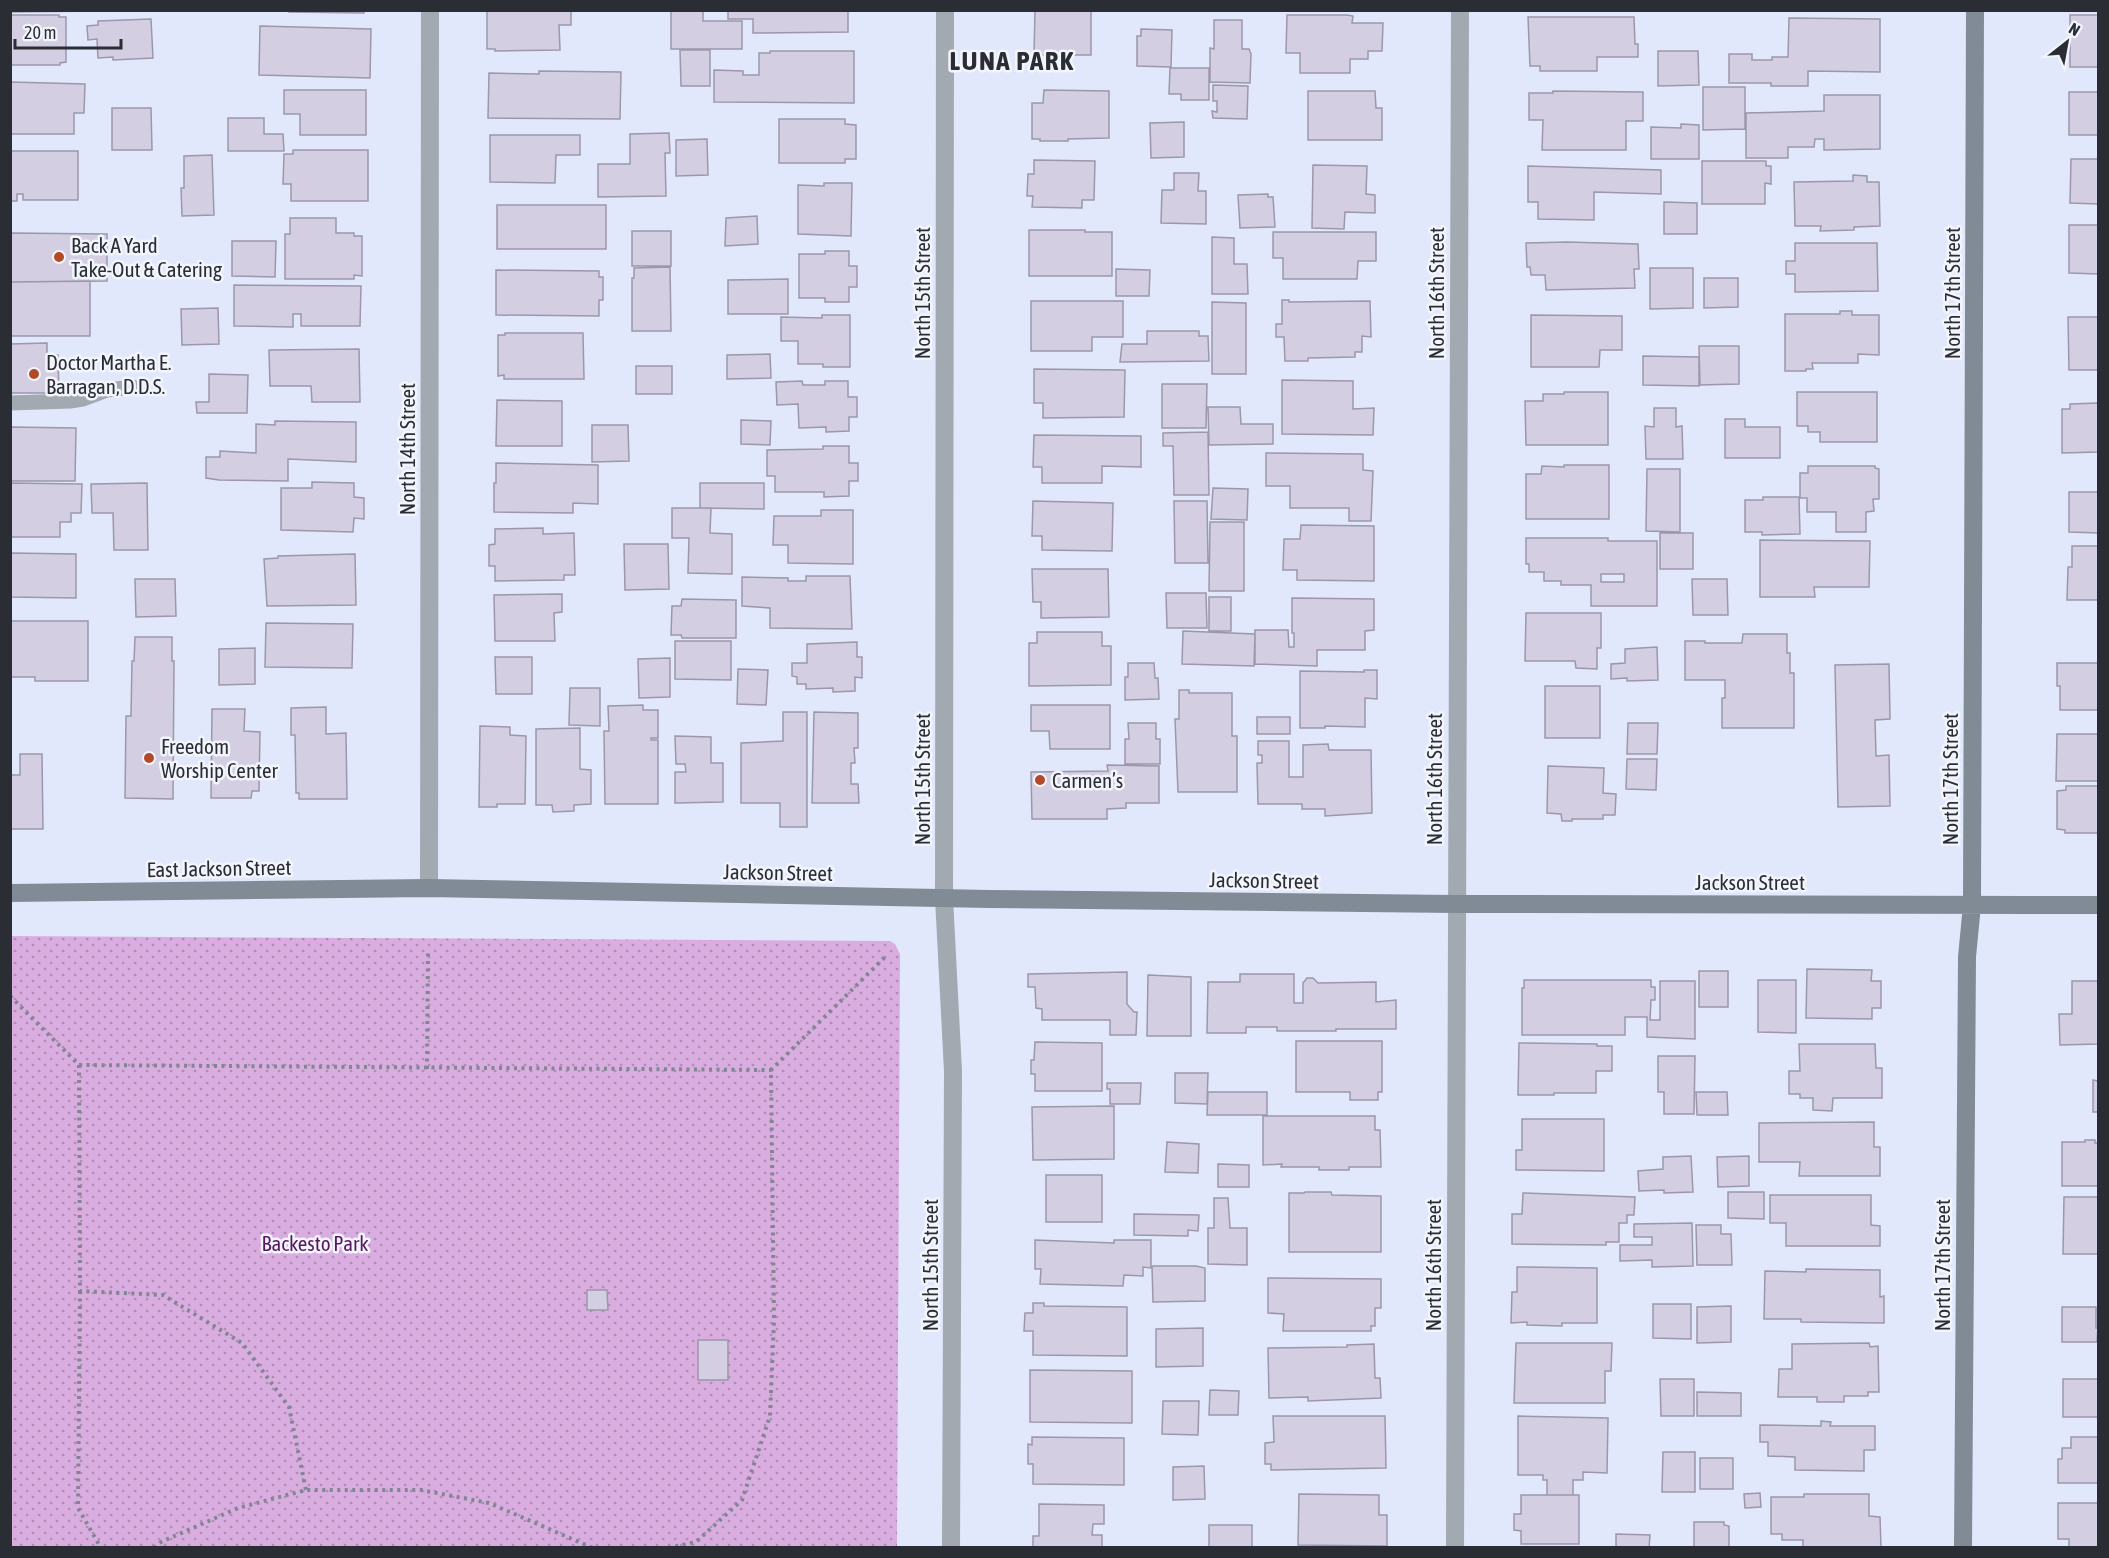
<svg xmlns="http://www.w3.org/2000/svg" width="2109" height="1558" font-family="'Asap Condensed',sans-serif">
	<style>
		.park { fill: url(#park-dots) }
		.building { fill: #d3cee2; stroke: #9c97aa; stroke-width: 1.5; fill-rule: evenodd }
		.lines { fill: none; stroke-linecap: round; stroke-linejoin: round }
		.path { stroke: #818693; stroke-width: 4; stroke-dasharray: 3 4.5; stroke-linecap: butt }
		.lane { stroke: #a2a9b0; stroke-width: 15 }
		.street { stroke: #a2a9b0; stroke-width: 18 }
		.secondary { stroke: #818b95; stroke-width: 18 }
		.poi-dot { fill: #b24a28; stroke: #f3f5fd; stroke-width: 2 }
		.labels { text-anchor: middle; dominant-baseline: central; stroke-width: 5; stroke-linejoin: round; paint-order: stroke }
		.poi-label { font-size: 21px; fill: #2b2d35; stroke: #f3f5fd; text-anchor: start }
		.street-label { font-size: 21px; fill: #2b2d35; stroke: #f3f5fd }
		.park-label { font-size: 21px; fill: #591662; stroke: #f3f5fd }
		.district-label { font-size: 27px; font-weight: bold; letter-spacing: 1.5px; fill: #2b2d35; stroke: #f3f5fd }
	</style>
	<defs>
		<pattern id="park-dots" width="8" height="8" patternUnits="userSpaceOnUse" patternTransform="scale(1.5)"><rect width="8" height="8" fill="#daade0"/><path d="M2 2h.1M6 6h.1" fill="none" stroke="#b18db6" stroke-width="1.8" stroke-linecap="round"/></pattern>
	</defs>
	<rect width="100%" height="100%" fill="#e1e8fc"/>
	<!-- park -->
	<path class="park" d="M11,936L890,941L895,944L900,954L897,1547L11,1548Z"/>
	<!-- building -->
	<path class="building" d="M10,10H98V11L10,12Z
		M289,10H364V13L289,12Z
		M487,10H571V25H559L560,50L495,51V49H487Z
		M671,10H703V21H742V49H671Z
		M728,10H848V32L753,33V19H728Z
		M1035,10H1091V55H1034Z
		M10,15H59V17H66V62L60,63V65H10Z
		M1287,15H1347L1353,16L1352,23H1383L1382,51H1368V59H1350V73H1300V53H1286Z
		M2070,15H2098V67H2070Z
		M1528,17H1634L1635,44H1638V57H1597V71H1540V66H1530Z
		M1789,18L1880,19V72L1808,71V86H1771V83H1729V54H1752V60H1772V57H1788Z
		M151,19L153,58L113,60V57L98,58L97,39L88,40L87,26L98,25V21Z
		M1214,20H1242V49H1249L1251,54L1250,83L1210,82V48L1214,49Z
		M260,26L371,29L370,78L259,75Z
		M1141,29L1172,30L1171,67L1137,66V36H1141Z
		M680,50H710V86H681Z
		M770,51H854V103L714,102V70L743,71V75H759V53H770Z
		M1658,51H1698L1699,85L1658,86Z
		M1170,68H1209V100H1181V94H1169Z
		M539,71L621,72L620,119L488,118L489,73L539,74Z
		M10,82L85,84L84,113H74V134H10Z
		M1213,85L1248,86L1247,119L1213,118L1212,111L1217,112V101H1213Z
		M1703,87H1745V129L1703,130Z
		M284,90H366V135H300V114H284Z
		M1044,90L1109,91V138L1068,139V141H1040V139H1032V103H1043Z
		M1308,91H1375L1376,108H1382V140H1308Z
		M1553,91L1643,92V121H1626V150H1542L1543,120H1529V93H1553Z
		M2069,92H2098V135H2069Z
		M1824,95H1880V149L1824,150V139H1815L1814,147H1788V158H1746V113L1824,111Z
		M112,108H151L152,150H112Z
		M228,118H264V134H283L284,151H228Z
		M779,119H845V124L856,125V159H845V163H779Z
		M1184,122V157L1151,158L1150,123Z
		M1681,124L1699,125V159H1651V127L1681,128Z
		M669,133L670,153H665L666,196L598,197V164H630V134Z
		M490,135H580V155H556L555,183L490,182Z
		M707,139L708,175L676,176V140Z
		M293,150H368V201H291V184H283L284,154H293Z
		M10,151H78V200H23V194H17V201H10Z
		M212,155L214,215L182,216L181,188H184V156Z
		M2071,159H2098V204L2070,203Z
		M1034,160L1095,161L1094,200H1082V208L1032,207L1033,196H1027L1028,174H1034Z
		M1702,161H1766V166H1771V184L1765,183V204H1702Z
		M1313,165L1367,166L1366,194L1375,195V213L1345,212L1344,229L1312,228Z
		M1528,166L1661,170V194L1594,192V220L1538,219V202H1528Z
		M1174,173H1199L1198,191H1206V224L1161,223L1162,190H1174Z
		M1853,175L1867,176V182H1879L1880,226L1854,227V230L1820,231L1821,226H1795L1794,182L1853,181Z
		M824,183H852L851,236L798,234V185L824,186Z
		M1268,194V197H1273L1275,227L1240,228L1238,195Z
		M1664,202L1697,203V234H1664Z
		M497,205H606V249H497Z
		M757,216L758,244L725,246L726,218Z
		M290,218H336V233H354V236H362V276L354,275V279H285V234H290Z
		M2069,225H2098V274L2069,273Z
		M1029,230H1085V232H1112V276H1029Z
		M632,231H671V266H632Z
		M1273,232H1376V261H1358L1357,279H1283V258H1273Z
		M10,233L107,234V281L10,282Z
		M1212,237L1234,238V264H1247L1248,294H1212Z
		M232,241H276L275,277L232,276Z
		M1567,242L1638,244L1639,269H1634L1635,288L1546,290L1545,275H1531L1530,267H1527L1526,243Z
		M1795,243H1877L1878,291L1795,292V274H1786V261H1795Z
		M825,251H849V266H857V287H849V302H825V298H799V254H825Z
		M670,267L671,331H632V278H634V268Z
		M1650,268H1693V308L1650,309Z
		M1116,269L1150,270L1149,296H1116Z
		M496,270L599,271V277H603V300H599V316L496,315Z
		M1704,278H1738V307L1704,308Z
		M788,279V314H728V280Z
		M90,281V336H10V282Z
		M234,285L361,286L360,326H301V314H293V327L234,326Z
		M1282,300H1289V302L1370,301L1371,337L1362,336V352H1355V357L1308,358V361H1285L1284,337H1276V324H1282Z
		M1031,301H1123V337H1092V351H1031Z
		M1212,302L1246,303V374H1212Z
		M218,308L219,344L182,345L181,309Z
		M1840,311H1852V315H1879V355L1858,354V363H1812L1813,369H1806V371H1785V314H1840Z
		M822,315H850V367H823V364H798V341H781V317L822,318Z
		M1531,315L1622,316V350H1600L1599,367H1531Z
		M2068,317H2098V370H2069Z
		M1147,331H1199V336H1208L1209,361L1120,362L1122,344H1147Z
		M505,333H583L584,379H504V375L498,376V335H505Z
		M47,343V356L58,355L59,393H10V344Z
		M1699,346H1739V384L1700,385Z
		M359,349L360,402H312L311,386H270L269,350Z
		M770,354L771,378L727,379V355Z
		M1643,356L1699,357V386L1643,385Z
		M636,366H672V394H636Z
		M1034,369L1125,370L1124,417L1043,418V403H1034Z
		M209,374L248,375L247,413H197L196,402H209Z
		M1282,380L1353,381V409L1374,408L1373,435L1282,434Z
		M802,381L803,385H825V381H848V397H857V417H849V431L826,432V427L799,428L798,404L777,405L776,382Z
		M1162,384H1207L1206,428H1162Z
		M1564,392H1608V445H1526L1525,401H1543V394H1564Z
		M1797,392H1877V442H1820V432H1808V426H1797Z
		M497,400L562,401V446H496Z
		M2098,403V452L2062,453V409H2070V404Z
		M1208,407H1240L1241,424H1273V444L1209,445Z
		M1654,408H1676V427L1682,426L1683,459H1646L1645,426L1654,427Z
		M1725,419H1745V427H1780V458H1725Z
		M741,420L771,421L770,445L741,444Z
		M275,421L356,422V462L288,459V481L219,480L206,478V457H220V451L256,453V424L275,425Z
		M592,425H628L629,461L592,462Z
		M10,427L76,428L75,481H10Z
		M1208,432L1209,495H1174L1173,446H1163V433Z
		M1034,435L1141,436V467L1102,466V483H1042V467H1033Z
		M823,446H849V463H858V481H849V496L824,497V492H775V476H767V450L823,449Z
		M1266,453L1363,454V470L1373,471L1371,521H1349V508H1290V486H1266Z
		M496,463L598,465V504L573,503V513L494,512V483H496Z
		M1564,465H1609V519H1526V474H1541L1542,466L1564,467Z
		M1808,466H1875V468L1879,469V499H1873L1874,511L1866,512V532H1836V512H1807V498H1800V473H1808Z
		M1647,469H1680V532L1646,531Z
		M312,482L354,483V497L364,498V519L354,518L353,532L281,530V488H312Z
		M10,483L82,484L81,513H71V522H60V537H10Z
		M147,483L148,550H114L113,513H92L91,484Z
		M700,483H764V509L700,508Z
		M1213,488L1248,489L1247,520L1211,519Z
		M2069,492H2098V533L2069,532Z
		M1763,497H1799L1800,534L1762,535V532H1745V500H1763Z
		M1033,501L1113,503L1112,551L1042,550V536H1032Z
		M1174,501H1207L1208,563H1175Z
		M672,508H711L710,533L732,534V574L688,573L689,538H672Z
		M821,510H853V564L788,563V545H773L774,516H821Z
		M1210,522H1244V591H1209Z
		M1301,525L1374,526V581L1297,580V570H1283L1284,539H1300Z
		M543,528V534L574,533L575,575H564V580L495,581V566H489V545L495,544V529Z
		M1660,533H1693V569H1660Z
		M1526,538H1608V541H1657V606H1591V585H1561V581H1544V572H1529V564H1526ZM1601,574H1624V582H1601Z
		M1760,540L1870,541L1869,587H1814L1815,597H1760Z
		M624,544H668L669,589L625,590Z
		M2072,546H2098V600H2067L2068,567H2072Z
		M10,553L76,554V598L10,597Z
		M355,554L356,605L267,606L264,559L278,558V556Z
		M1032,569H1108L1109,617L1041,618V602H1033Z
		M806,576H850L852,629L770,628V608L742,606V577L788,578V581H806Z
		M135,579H175L176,616L136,617Z
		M1692,579H1727L1728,615H1693Z
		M1166,593H1206L1207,628H1167Z
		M562,594V612L554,613L555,641H495L494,595Z
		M1209,597H1231V631H1209Z
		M1292,598L1374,599V630L1365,631V650H1317V666L1255,664V630H1288L1289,647H1294V633H1292Z
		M682,599L736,600V638H682L681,635H671L672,606H681Z
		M1526,613H1601V648H1597V669L1576,668L1575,661H1525Z
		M10,621H88V681H35V677H10Z
		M266,623L353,624L352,668L265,667Z
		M1183,631L1255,634L1254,666L1182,664Z
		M1037,632H1102V646H1111V685L1029,686V643H1037Z
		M1743,634H1787V653H1790V673H1794V728H1722V698H1725V680H1685V641H1705V643H1742Z
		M135,637H172V661H174L173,799L125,798L126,716H131L132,661H134Z
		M675,641H731V680L675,679Z
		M857,642V657H862V678L855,677V691L833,692V688L806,689V684H797V677L792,676V663H807V644Z
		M1657,647L1658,680L1627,681V678L1611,679V664L1625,663V649Z
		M255,648V684L219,685V649Z
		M495,657H532V694H496Z
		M670,658V697L639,698L638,659Z
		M1128,663H1154L1155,678H1158L1159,699L1125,700V677H1128Z
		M2057,663H2098V710H2060V686H2057Z
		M1889,664L1890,719L1875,720L1876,756L1889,755L1890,806L1838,807L1835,665Z
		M738,669L768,670L766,705L737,704Z
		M1364,670H1377V699L1365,698V727L1325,726V728H1300V671L1364,672Z
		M1545,686H1600V738H1545Z
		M570,688H600V726L569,725Z
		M1179,690H1189V693H1232V736H1237V792H1178L1175,719H1179Z
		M643,705V710H658V738H651V740H658V804H605L604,731H609L608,706Z
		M1031,705H1110V749H1050L1049,731H1031Z
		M326,707V734L346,733L347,799H299V793H296L295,735H291V708Z
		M212,709H245L244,731L260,732L259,791H252L251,798H211Z
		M783,712H807V827H780V803H741V743L783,741Z
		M814,712L858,713V748H854L855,763H851V784H858L859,803H812Z
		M1257,717H1290V734H1257Z
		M1128,723H1156V739H1160V764H1125V739H1129Z
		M1628,723H1658L1657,754H1627Z
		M480,726L510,727V735L526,736L525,804H497V807H479Z
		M580,728V769L591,770V804L574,805V811L553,812L552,805H536V729Z
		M2057,734H2098V781H2056Z
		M675,736L711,737V763H723V802L675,803V772H686L685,764H676Z
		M1258,741H1289V777H1303V745L1328,744L1329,750H1371L1372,813L1325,816V809H1302V804H1258L1257,763H1262V755H1258Z
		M20,754H42L43,829H10V775H20Z
		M1627,759H1657L1656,790L1626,789Z
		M1107,765L1159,766V803H1126V808L1107,809V819H1032L1031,772L1108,771Z
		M1548,766L1604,768L1603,793L1616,794L1615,815H1603V819H1572V821H1562L1561,814L1547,813Z
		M2066,786H2098V833H2065V830L2057,829V791L2066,790Z
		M1807,969L1872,970L1871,981H1881V1008H1872V1019L1806,1018Z
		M1699,971H1728V1007H1699Z
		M1127,972V1004L1134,1012H1137L1136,1035H1110V1020H1042V1009L1036,1008L1035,987H1028V974Z
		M1240,974H1294V1003H1303V983L1307,978H1313L1318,983L1376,982V1002L1396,1000V1029H1336V1031H1277V1027H1246V1033H1207L1208,982H1240Z
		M1148,975L1191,977V1036H1147Z
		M1524,980H1651V987H1655V1000H1651L1650,1020H1660V981H1695V1039L1647,1037V1017H1625V1035H1522V988H1524Z
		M1758,980H1796V1033L1758,1032Z
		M2072,981H2098V1044L2060,1045L2059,1014H2072Z
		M1296,1041H1382V1092H1378V1100H1350V1092H1296Z
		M1035,1042L1102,1043V1091H1035V1074H1031V1060H1034Z
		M1519,1043L1597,1044V1046H1612V1071H1596V1093H1554V1095H1518Z
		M1799,1044H1875L1876,1068H1882V1098H1833L1832,1111L1813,1110V1098H1800V1094H1789V1071H1800Z
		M1658,1056H1695L1694,1114H1664V1092H1658Z
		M1175,1073H1208L1207,1104L1175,1103Z
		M2093,1080L2098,1081V1112H2093Z
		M1107,1083H1141L1140,1104H1110V1089H1107Z
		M1208,1092H1267V1115H1207Z
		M1696,1092H1727L1728,1115H1697Z
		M1114,1106V1159L1033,1160L1032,1107Z
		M1263,1116H1375V1130H1380L1381,1167H1349V1170H1319V1167H1281L1282,1164L1263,1165Z
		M1522,1119H1604V1171L1516,1170V1150H1522Z
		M1874,1122V1147H1880V1176H1799L1800,1162H1759V1123Z
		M2085,1140H2095V1143H2098V1186H2062V1142H2085Z
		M1167,1142L1199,1144L1198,1173L1165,1172Z
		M1691,1156L1693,1192L1664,1193V1190L1639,1191L1638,1171L1663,1169V1157Z
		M1749,1156V1186L1718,1187L1717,1157Z
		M1218,1164L1249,1165V1187H1218Z
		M1046,1175H1102V1222H1046Z
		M1305,1192H1331L1332,1195L1381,1196V1252H1289V1193H1304Z
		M1728,1192H1764V1219L1728,1218Z
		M1523,1193L1635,1197L1634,1215H1627V1223H1619V1242H1606V1245L1512,1244V1214H1522Z
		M1770,1195H1871V1225L1880,1226V1246H1786V1223H1770Z
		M2064,1197H2098V1260V1254H2063Z
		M1214,1198H1228L1230,1228H1247V1265L1208,1264V1228H1214Z
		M1134,1214L1199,1215L1198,1231L1188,1230V1236L1134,1235Z
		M1692,1223L1693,1266L1652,1267V1260L1620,1261V1245H1652V1237H1634V1224Z
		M1696,1225H1721V1234H1731L1732,1265H1697Z
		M1035,1240L1114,1243V1240H1151V1268L1143,1267V1276L1124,1275L1123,1286L1040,1284L1041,1269H1035Z
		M1152,1266H1196L1205,1268V1301L1153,1302Z
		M1517,1267L1597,1268V1323H1562V1326L1527,1325V1322L1511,1323L1512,1292H1517Z
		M1806,1269L1880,1270V1297L1884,1296V1323L1801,1322V1319H1764L1765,1271L1806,1272Z
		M1268,1278L1381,1279V1308H1375V1326H1371V1331H1283L1284,1314L1268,1313Z
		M587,1290H607L608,1310H587Z
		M1033,1303H1044V1306L1127,1307V1356L1033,1355V1331H1024L1025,1313H1033Z
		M1653,1304H1691V1339L1653,1338Z
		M1731,1306V1342L1697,1343V1307Z
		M2062,1307H2096V1328H2098L2097,1342H2062Z
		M1203,1328V1366L1156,1367V1329Z
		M698,1340H728V1380H698Z
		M1516,1343H1612L1611,1371H1605V1403H1514Z
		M1869,1343L1870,1347L1878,1346L1879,1392H1868V1396H1844V1402H1817V1397H1778L1779,1369H1792V1344Z
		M1374,1344L1375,1378H1380L1381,1398L1308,1401V1397L1269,1398L1268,1348L1347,1347V1345Z
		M1030,1370L1132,1371V1423L1030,1422Z
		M1660,1379H1694V1416H1661Z
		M2063,1379H2098V1417H2063Z
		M1210,1390L1239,1391L1238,1415H1209Z
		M1697,1392L1741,1393V1416H1697Z
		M1163,1401H1199L1198,1435L1162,1434Z
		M1273,1416H1385L1386,1468L1271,1470V1464H1265V1443L1274,1442Z
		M1518,1416L1608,1418L1607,1473L1583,1472V1480H1573V1495H1547V1480H1543V1475H1518Z
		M1821,1421L1831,1422L1830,1426H1875V1450H1864V1471L1795,1470V1457L1768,1456V1442H1760V1425L1821,1426Z
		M1032,1437L1124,1438V1485L1033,1484V1464H1028V1444L1032,1445Z
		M2071,1437H2098V1483H2058V1459H2062V1448H2071Z
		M1663,1452H1695V1492H1662Z
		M1700,1458H1733V1489H1700Z
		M1204,1466L1205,1499L1173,1500V1467Z
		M1760,1493L1761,1507L1745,1508L1744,1494Z
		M1299,1494L1379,1495V1515H1387V1546L1298,1545Z
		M1804,1494H1869V1516L1880,1517L1881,1547L1803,1548V1540H1782V1534H1771V1497H1804Z
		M1521,1495H1579V1544H1521V1531L1514,1530V1514H1521Z
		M2058,1503H2098V1548H2069V1539H2058Z
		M1039,1504L1104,1505V1524H1093L1092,1535H1102V1548H1033V1536H1039Z
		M1694,1522H1724V1525L1729,1526V1548H1694Z
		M1209,1525H1252V1548H1209Z
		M1616,1534L1650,1535L1649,1548H1616Z"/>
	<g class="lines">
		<!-- path -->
		<path class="path" d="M10,996L79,1065L80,1291L163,1295L242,1343L289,1407L306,1490
			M79,1065L771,1070
			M427,1069L428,950
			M80,1291L78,1508L101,1548
			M154,1548L161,1542L238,1508L306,1490H421L489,1503L593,1548
			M668,1548L696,1542L742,1500L770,1416L774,1321L771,1070L885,957"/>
		<!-- lane -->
		<path class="lane" d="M10,403L70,401L83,399L107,390L133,387"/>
		<!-- street -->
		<path class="street" d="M945,10L944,898L953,1071L951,1548
			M429,888L430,10
			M1455,1548L1460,10"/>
		<!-- secondary -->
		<path class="secondary" d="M10,893L429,888L989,899L1456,904L2098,905
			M1963,1548L1967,957L1972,905L1975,10"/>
	</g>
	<!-- markers -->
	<g class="poi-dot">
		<circle cx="59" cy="257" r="6"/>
		<circle cx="34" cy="374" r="6"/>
		<circle cx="149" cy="758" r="6"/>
		<circle cx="1040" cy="780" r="6"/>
	</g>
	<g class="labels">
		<!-- poi labels -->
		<g class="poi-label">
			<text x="71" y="245">Back A Yard<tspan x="71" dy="24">Take-Out &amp; Catering</tspan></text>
			<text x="46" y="362">Doctor Martha E.<tspan x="46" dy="24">Barragan, D.D.S.</tspan></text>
			<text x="161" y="746">Freedom<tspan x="161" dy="24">Worship Center</tspan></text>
			<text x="1052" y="780">Carmen’s</text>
		</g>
		<!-- street labels -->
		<g class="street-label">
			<text transform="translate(922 293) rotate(-90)">North 15th Street</text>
			<text transform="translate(1436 293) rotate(-90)">North 16th Street</text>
			<text transform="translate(1952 293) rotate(-90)">North 17th Street</text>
			<text transform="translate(407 449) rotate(-90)">North 14th Street</text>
			<text transform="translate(922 779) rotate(-90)">North 15th Street</text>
			<text transform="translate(1434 779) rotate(-90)">North 16th Street</text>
			<text transform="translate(1950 779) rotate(-90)">North 17th Street</text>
			<text transform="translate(219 868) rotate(-1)">East Jackson Street</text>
			<text transform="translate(778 872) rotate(1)">Jackson Street</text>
			<text transform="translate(1264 880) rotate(1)">Jackson Street</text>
			<text x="1750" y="882">Jackson Street</text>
			<text transform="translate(930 1265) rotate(-90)">North 15th Street</text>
			<text transform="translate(1433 1265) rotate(-90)">North 16th Street</text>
			<text transform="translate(1942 1265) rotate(-90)">North 17th Street</text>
		</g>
		<!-- park labels -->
		<g class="park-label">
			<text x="315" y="1243">Backesto Park</text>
		</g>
		<!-- district labels -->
		<g class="district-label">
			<text x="1012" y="60">LUNA PARK</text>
		</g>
	</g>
	<!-- border -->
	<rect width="2109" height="1558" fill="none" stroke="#2b2d35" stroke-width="24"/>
	<!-- north arrow -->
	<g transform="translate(2067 42) rotate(31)" stroke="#f3f5fd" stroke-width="4.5" paint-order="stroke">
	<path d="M0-4.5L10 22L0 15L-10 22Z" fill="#2b2d35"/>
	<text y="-9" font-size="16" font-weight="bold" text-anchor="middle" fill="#2b2d35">N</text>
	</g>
	<!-- scale -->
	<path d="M15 39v9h106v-9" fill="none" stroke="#2b2d35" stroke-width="3"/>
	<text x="24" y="39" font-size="18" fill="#2b2d35" stroke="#f3f5fd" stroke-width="4.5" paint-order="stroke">20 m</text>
</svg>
